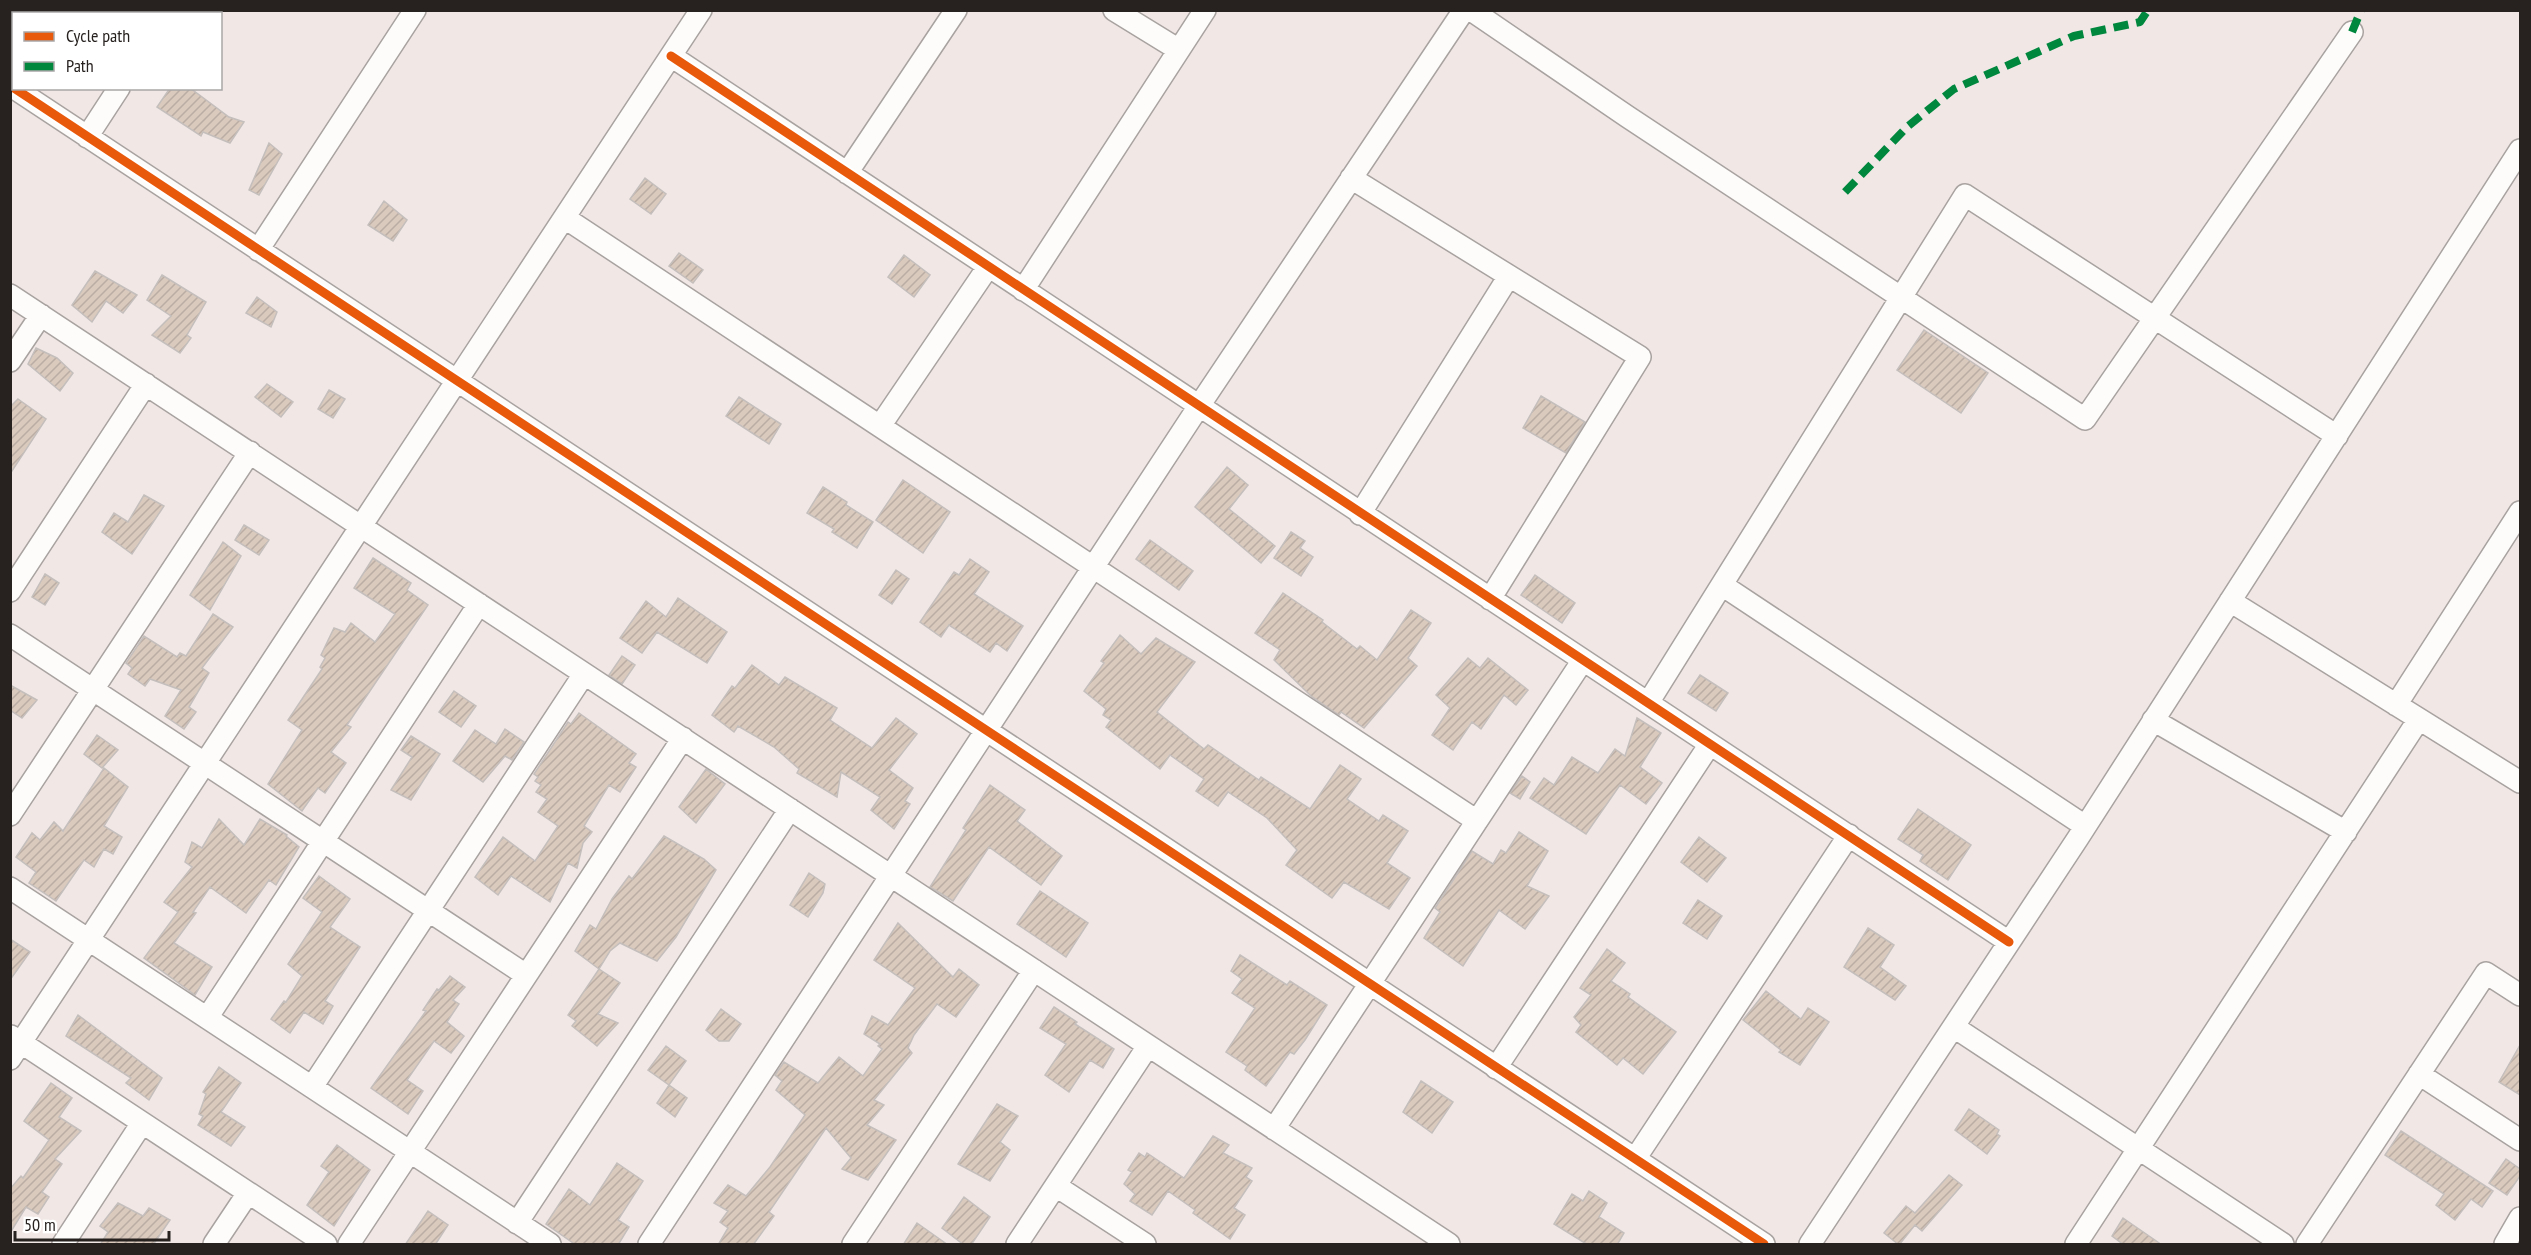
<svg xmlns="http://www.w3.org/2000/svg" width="2531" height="1255" font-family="'PT Sans Narrow',sans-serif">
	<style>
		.building { fill: url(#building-hatch); stroke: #c4bebc; stroke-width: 1.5 }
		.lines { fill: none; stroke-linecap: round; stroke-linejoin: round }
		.street-casing { stroke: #a8a2a0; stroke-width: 24 }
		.street { stroke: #fdfcfb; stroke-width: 21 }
		.quiet { stroke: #00873e; stroke-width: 8; stroke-dasharray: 15 8; stroke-linecap: butt }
		.cycleway-casing { stroke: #fff; stroke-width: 13 }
		.cycleway { stroke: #e8590c; stroke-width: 9 }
	</style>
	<defs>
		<pattern id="building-hatch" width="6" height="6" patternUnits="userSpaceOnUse" patternTransform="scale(1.5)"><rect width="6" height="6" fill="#dacabe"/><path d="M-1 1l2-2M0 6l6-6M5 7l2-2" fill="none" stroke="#bbada3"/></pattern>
	</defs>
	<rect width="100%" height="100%" fill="#f1e8e6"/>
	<!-- building -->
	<path class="building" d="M170,88H190L229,117L244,122L230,143L203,132L201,136L157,107Z
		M269,143L282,154L259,195L249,190Z
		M645,178L666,194L651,214L630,199Z
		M384,201L407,220L393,241L368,225Z
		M679,253L703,270L693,283L669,266Z
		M904,255L930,275L914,297L888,277Z
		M95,271L137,295L123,313L106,301L92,322L72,305Z
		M162,275L206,302L187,335L191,338L180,353L152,335L171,316L147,300Z
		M257,297L277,312L271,327L246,313Z
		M1924,330L1988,373L1961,413L1897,370Z
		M36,348L57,358L73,373L60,391L28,364Z
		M267,384L293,402L281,417L255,397Z
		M329,390L345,399L333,418L318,409Z
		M1541,396L1585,422L1566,453L1523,428Z
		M739,397L781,424L769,444L726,416Z
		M18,399L46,419L10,474V407Z
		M1227,467L1248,485L1229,509L1275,546L1261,563L1195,507Z
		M903,480L950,512L923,553L876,520Z
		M823,487L847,502L846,505L873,522L857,548L832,532L834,529L807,513Z
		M144,495L164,506L132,554L102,532L114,513L128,522Z
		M244,525L269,540L259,555L235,540Z
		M1291,532L1305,541L1300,548L1313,557L1301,576L1274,558Z
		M1150,540L1193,571L1179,590L1136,559Z
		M223,542L241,556L210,610L190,595Z
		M373,558L411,583L407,590L428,605L347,725L351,727L331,752L346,763L325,793L318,788L302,811L268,784L302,730L288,720L322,669L320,667L325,658L321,655L334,628L345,632L351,623L375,642L395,614L354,588Z
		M970,559L989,572L974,594L1023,626L1007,651L996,643L990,652L949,625L941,637L920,622L954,572L959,575Z
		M896,570L909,579L892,604L879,595Z
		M45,574L59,583L45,605L32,597Z
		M1535,575L1575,603L1562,623L1521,595Z
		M1283,593L1323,620L1322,622L1357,649L1360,646L1377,660L1411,610L1431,623L1408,658L1417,666L1364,728L1341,712L1339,715L1311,696L1274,660L1280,650L1255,633Z
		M678,598L727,632L707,663L657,632L642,653L620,638L646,601L666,617Z
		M213,614L233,627L202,668L209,673L189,707L196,712L184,729L165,716L181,690L150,679L145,686L128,674L132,668L126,663L144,636L177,657L180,653L186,656Z
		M1120,635L1141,654L1156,638L1195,662L1157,712L1204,749L1208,745L1259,780L1261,777L1310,809L1340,765L1361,779L1347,799L1379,821L1383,815L1408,831L1387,863L1410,878L1389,909L1344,882L1332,898L1286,865L1297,850L1267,818L1228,792L1218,806L1196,791L1204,779L1170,755L1160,769L1106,727L1111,720L1103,715L1106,709L1084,691L1104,663L1101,661Z
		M622,656L635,665L622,684L609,675Z
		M1468,658L1480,668L1488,658L1528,690L1516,705L1504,695L1481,729L1472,722L1453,750L1432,735L1450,708L1436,695Z
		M752,665L779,685L785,677L837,708L830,720L872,748L896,718L917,734L889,770L913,788L905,801L910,804L894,829L871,810L880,797L841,772L837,797L797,773L799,769L774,747L738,726L734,732L712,715L732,686L735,688Z
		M1700,675L1728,693L1716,711L1688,693Z
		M10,685L37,700L22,718L10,710Z
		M454,691L476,706L461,727L439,712Z
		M579,713L636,754L629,763L636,767L620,792L609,785L584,826L592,832L583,843L577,868L568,863L550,902L511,876L498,895L475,877L503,837L535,861L558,826L538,812L547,799L536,792L541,785L535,781L538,777L534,774L568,722L571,724Z
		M1637,718L1661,733L1640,767L1662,783L1646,804L1620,785L1586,834L1530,798L1544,778L1554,785L1572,757L1598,773L1615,749L1625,756Z
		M505,729L524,742L512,760L505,756L483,782L453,761L475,730L496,744Z
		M97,735L118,750L102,768L84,754Z
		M411,736L440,754L411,800L391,790L412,757L401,750Z
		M104,768L128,787L104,826L122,837L113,854L104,849L94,867L84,860L56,901L29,883L36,872L16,857L32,833L40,840L54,822L63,831Z
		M706,769L725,784L696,823L679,807Z
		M1522,776L1530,782L1520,799L1510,793Z
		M990,785L1025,810L1017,821L1062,856L1041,885L989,847L953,901L930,887L966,830L963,828Z
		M1918,809L1971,845L1948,880L1920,861L1923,855L1898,839Z
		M219,819L244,845L260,819L287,835L286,836L299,847L276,885L269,880L246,913L210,887L193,912L196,913L174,943L212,967L195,995L144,958L178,912L164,902L192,867L185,862L192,842L202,848Z
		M1519,832L1548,851L1527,886L1549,896L1525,929L1499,910L1463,966L1424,938L1440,912L1435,908L1472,851L1493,864L1501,850L1506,853Z
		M664,836L704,859L716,870L676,937L657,961L620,943L610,951L599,969L575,951L590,925L596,929L612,899L629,876L632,879Z
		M1699,837L1726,858L1707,882L1681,862Z
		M809,873L825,884L823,893L808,917L790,905Z
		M319,876L350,899L330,927L360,947L325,1001L333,1006L323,1024L304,1012L290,1033L271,1019L284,1001L286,1002L302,976L288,964L322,912L303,898Z
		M1040,891L1088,923L1066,957L1017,924Z
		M1698,900L1722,916L1707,939L1683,923Z
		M898,923L953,977L959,969L979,985L956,1017L937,1004L914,1035L908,1048L912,1053L874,1100L884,1105L867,1125L896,1140L868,1180L842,1169L851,1158L826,1128L769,1212L774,1216L753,1245H718L728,1228L720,1222L728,1211L714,1203L728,1185L746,1196L770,1167L805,1115L776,1090L782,1081L775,1075L784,1062L818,1083L839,1057L863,1076L882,1049L878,1046L880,1044L864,1034L872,1016L888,1025L915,988L874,960Z
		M1868,928L1894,945L1880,967L1906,986L1895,1000L1844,967Z
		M10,939L30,952L10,980Z
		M1607,949L1625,963L1611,981L1630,994L1628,997L1676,1032L1643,1074L1623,1058L1617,1065L1576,1032L1581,1025L1574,1017L1591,995L1580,988Z
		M1240,955L1287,985L1290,981L1327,1005L1305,1040L1294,1054L1290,1052L1266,1086L1245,1070L1247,1066L1226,1052L1255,1008L1232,993L1242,979L1231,971Z
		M599,969L620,983L598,1014L618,1023L597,1046L572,1026L576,1021L568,1015Z
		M450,976L465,987L453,1000L459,1004L447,1022L464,1036L451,1053L434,1041L407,1080L423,1091L408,1114L371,1088L426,1011L423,1010L437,989L439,990Z
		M1766,991L1801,1019L1808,1008L1829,1022L1800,1065L1779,1052L1781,1050L1743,1020Z
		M1054,1007L1077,1022L1075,1024L1114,1049L1103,1068L1090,1060L1069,1092L1045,1075L1066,1044L1040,1028Z
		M721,1009L741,1024L729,1041H719L706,1030Z
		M78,1015L162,1078L149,1100L126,1083L131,1078L66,1036Z
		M2520,1045V1095L2499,1082Z
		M666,1046L686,1061L669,1085L648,1070Z
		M219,1067L241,1083L221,1112L245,1127L231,1146L198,1125L203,1116L199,1114L206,1094L203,1092Z
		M1421,1081L1453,1102L1432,1133L1403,1112Z
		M51,1083L72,1098L59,1117L81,1131L55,1159L62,1164L42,1192L49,1197L38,1214L26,1207L10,1233V1189L21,1176L23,1178L49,1140L24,1121Z
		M669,1085L687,1098L675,1117L657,1103Z
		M997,1104L1018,1116L1000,1142L1010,1150L990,1181L958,1164Z
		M1969,1109L1999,1130L1997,1134L2000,1136L1987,1154L1955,1130Z
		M2401,1131L2493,1191L2482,1207L2471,1199L2455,1220L2436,1205L2444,1194L2385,1155Z
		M1213,1136L1229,1145L1223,1153L1252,1168L1246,1177L1252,1181L1234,1208L1245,1215L1230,1239L1193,1213L1195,1210L1168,1191L1152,1215L1130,1201L1135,1194L1124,1184L1132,1172L1128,1170L1139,1153L1145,1157L1147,1153L1184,1178Z
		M337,1145L370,1170L334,1226L307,1205L329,1172L321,1166Z
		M2506,1159L2520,1169V1176L2507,1195L2489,1183Z
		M617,1163L643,1181L618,1220L629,1227L618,1245H576L546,1224L569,1189L590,1205Z
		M1949,1175L1962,1185L1922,1231L1915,1225L1899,1245L1884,1233L1906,1206L1915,1213Z
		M1589,1191L1607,1203L1599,1217L1624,1233L1617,1245H1588L1554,1224L1572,1194L1583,1201Z
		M964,1197L990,1217L971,1245H964L942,1228Z
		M118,1203L143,1216L149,1208L170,1220L153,1245H100L108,1232L100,1226Z
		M428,1211L448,1225L435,1245H405Z
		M2123,1218L2162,1245H2124L2112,1236Z
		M917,1223L948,1245H903Z"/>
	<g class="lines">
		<defs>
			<path id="street" d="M1114,10L1179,50
				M1471,10L1628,117L2085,419L2352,32
				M168,14L170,10
				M671,56L2009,942
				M14,88L1764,1244
				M87,137L119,88
				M847,173L956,10
				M1351,178L1640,357L1490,599
				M565,218L1477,821
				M258,250L415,10
				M1023,290L1205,10
				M10,295L1449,1244
				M10,361L41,315
				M880,426L988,267
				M1360,514L1509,276
				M1722,585L2085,826
				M10,591L146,384
				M2230,601L2520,782
				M10,635L526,975
				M1648,703L1965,195L2337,436
				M2396,705L2520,512
				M2153,720L2346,832
				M10,815L250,452
				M10,888L550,1244
				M207,1018L479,604
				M1954,1027L2283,1244
				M11,1036L326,1244
				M10,1059L701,10
				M1496,1068L1710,744
				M2419,1074L2520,1140
				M312,1087L584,674
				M1274,1129L1583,660
				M1635,1159L1849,835
				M1056,1186L1145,1244
				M517,1223L790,809
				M63,1244L142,1123
				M214,1244L248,1193
				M349,1244L683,738
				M649,1244L1199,406L1464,10
				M853,1244L1034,970
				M1017,1244L1148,1046
				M1810,1244L2078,838L2520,150
				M2076,1244L2419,719
				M2307,1244L2486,973L2520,995
				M2505,1244L2520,1218"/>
		</defs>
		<!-- street casing -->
		<use href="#street" class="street-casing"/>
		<!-- street -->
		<use href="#street" class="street"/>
		<!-- quiet -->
		<path class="quiet" d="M2352,32L2361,10
			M1845,192L1907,127L1954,89L2074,36L2140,22L2148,10"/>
		<defs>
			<path id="cycleway" d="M671,56L2009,942
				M14,88L1764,1244"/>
		</defs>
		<!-- cycleway casing -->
		<use href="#cycleway" class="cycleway-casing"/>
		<!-- cycleway -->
		<use href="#cycleway" class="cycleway"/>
	</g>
	<!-- border -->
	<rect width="2531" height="1255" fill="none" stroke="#272220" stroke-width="24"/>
	<!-- legend -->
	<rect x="12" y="12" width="210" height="78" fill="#ffffff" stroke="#a9a7a6" stroke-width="1.5"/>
	<rect x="24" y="32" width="30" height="9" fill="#e8590c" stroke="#a9a7a6" stroke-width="1.5"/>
	<text x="66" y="42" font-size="18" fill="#272220">Cycle path</text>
	<rect x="24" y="62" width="30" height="9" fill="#00873e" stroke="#a9a7a6" stroke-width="1.5"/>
	<text x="66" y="72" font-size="18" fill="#272220">Path</text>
	<!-- scale -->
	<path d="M15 1231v9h154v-9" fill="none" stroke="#272220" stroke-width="3"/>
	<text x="24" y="1231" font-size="18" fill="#272220" stroke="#ffffff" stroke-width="4.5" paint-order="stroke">50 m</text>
</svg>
